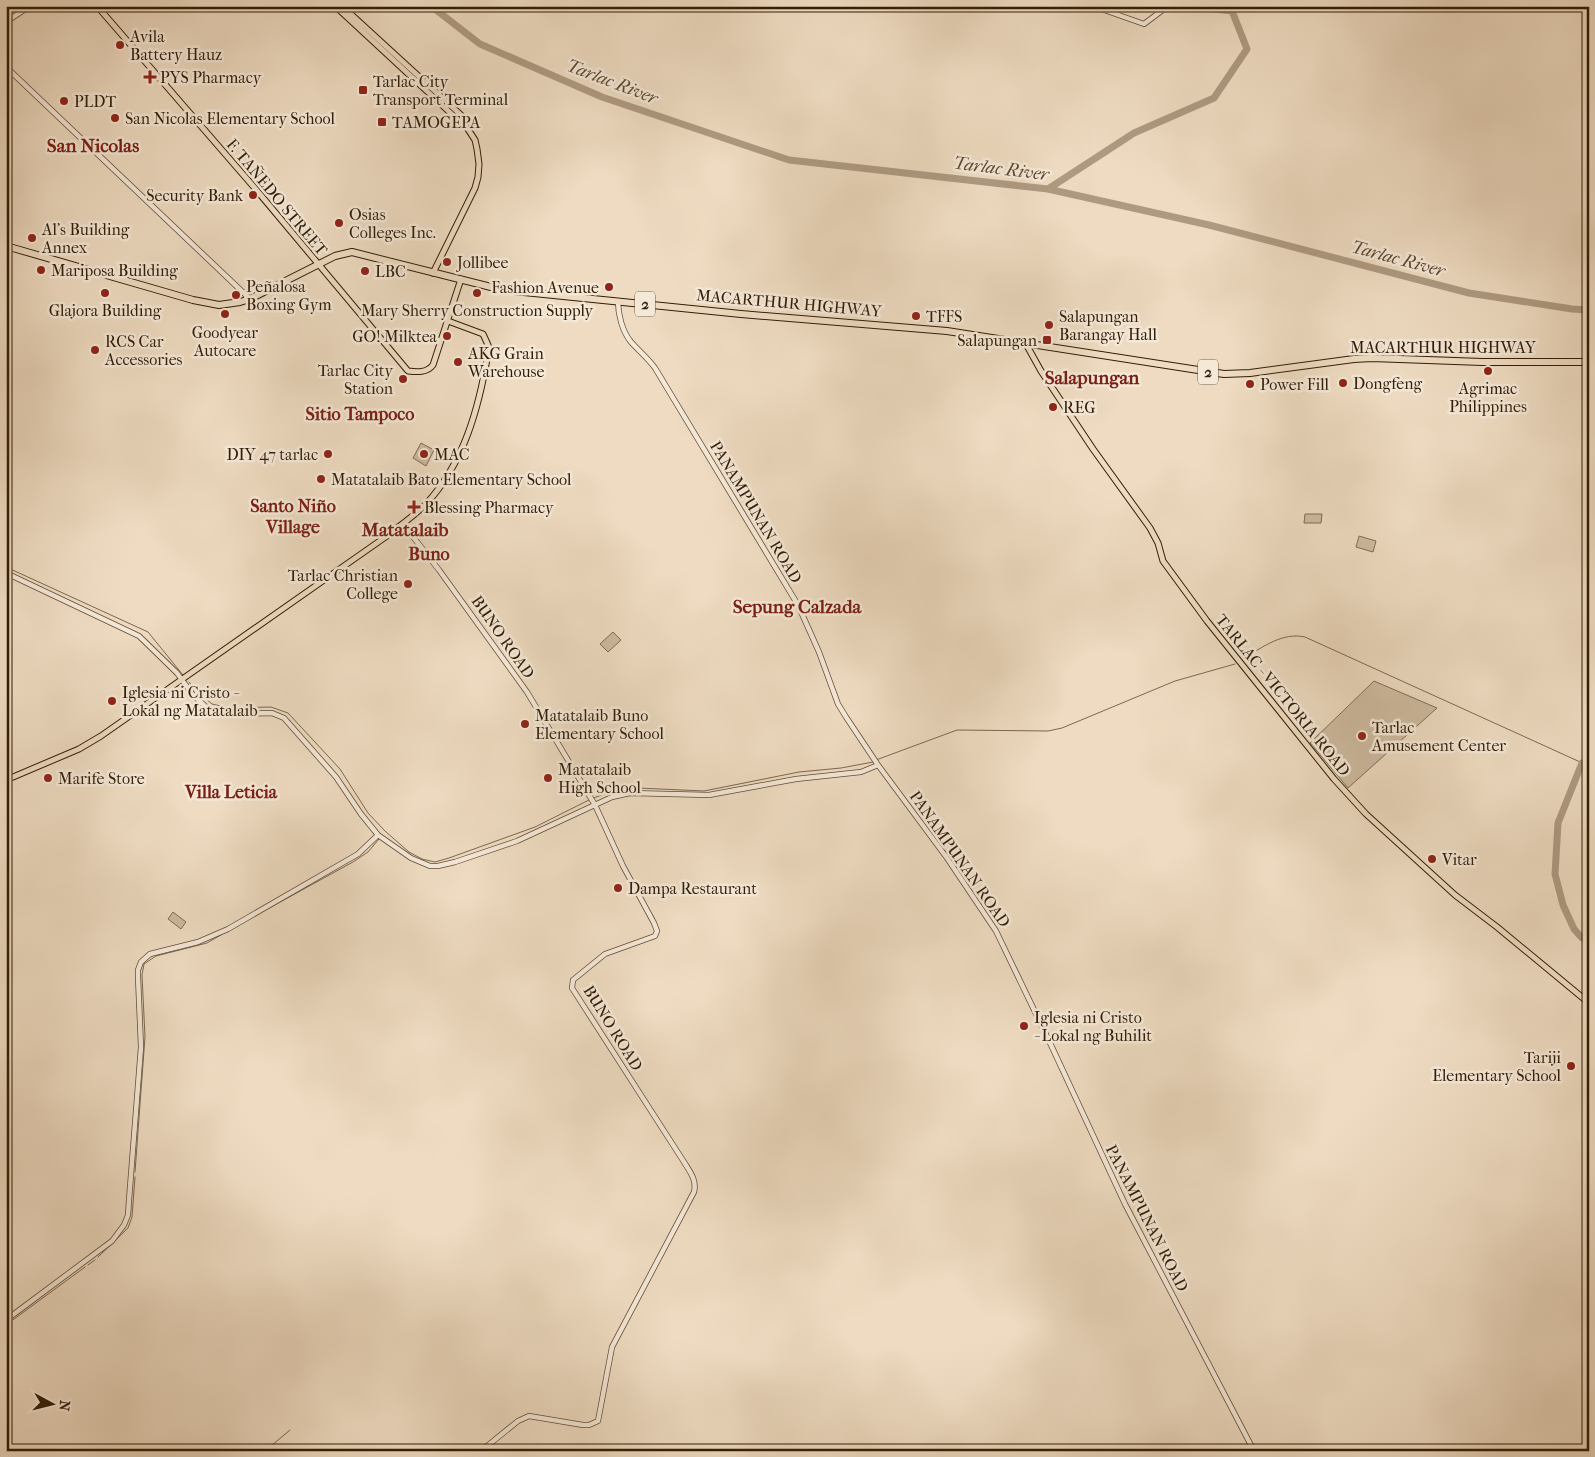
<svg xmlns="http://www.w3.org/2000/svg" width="1595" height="1457" font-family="'IM FELL French Canon',serif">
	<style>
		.pitch { fill: #cebba1; stroke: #806c54 }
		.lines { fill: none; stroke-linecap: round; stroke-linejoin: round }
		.stream { stroke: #7c6851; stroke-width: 1 }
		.river { stroke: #ae9a82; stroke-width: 7 }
		.minor-casing { stroke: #614c36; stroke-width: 6 }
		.major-casing { stroke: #321d07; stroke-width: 7 }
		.highway-casing { stroke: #321d07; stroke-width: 8 }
		.minor { stroke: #f4e8d7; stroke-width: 4.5 }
		.major { stroke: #eedbc1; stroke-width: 5 }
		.highway { stroke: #eedbc1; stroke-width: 6 }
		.poi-dot { fill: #8f2418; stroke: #f4e8d7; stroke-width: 2 }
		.labels { text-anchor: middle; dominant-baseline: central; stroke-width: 5; stroke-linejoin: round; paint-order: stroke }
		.shield { fill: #f4e8d7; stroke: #6c5a45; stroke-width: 1 }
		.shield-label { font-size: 15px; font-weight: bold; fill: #321d07 }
		.poi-label { font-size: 16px; fill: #321d07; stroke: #f4e8d7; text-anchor: start }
		.street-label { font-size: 16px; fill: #321d07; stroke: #f4e8d7 }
		.water-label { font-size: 18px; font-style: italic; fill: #5d4932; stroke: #f4e8d7 }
		.neighbourhood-label { font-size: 18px; font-weight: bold; fill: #7a1f14; stroke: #f4e8d7 }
		.quarter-label { font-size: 19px; font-weight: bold; fill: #7a1f14; stroke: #f4e8d7 }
	</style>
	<rect width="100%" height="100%" fill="#eedbc1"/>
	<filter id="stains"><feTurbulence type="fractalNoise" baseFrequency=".004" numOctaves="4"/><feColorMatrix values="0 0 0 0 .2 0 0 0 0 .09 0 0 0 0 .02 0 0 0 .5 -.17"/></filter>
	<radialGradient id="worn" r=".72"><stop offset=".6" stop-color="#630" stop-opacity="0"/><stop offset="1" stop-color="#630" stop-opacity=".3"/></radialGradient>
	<!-- pitch -->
	<path class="pitch" d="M421,443L434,450L426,466L413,458Z
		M1305,514H1322L1321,523H1304Z
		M1359,536L1376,541L1373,552L1356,547Z
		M613,632L621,640L608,652L600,644Z
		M1374,681L1437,708L1348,788L1310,743Z
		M173,912L186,922L181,929L168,919Z"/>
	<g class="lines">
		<!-- stream -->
		<path class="stream" d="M6,567L148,632L183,675
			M1245,657C1264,647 1282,632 1305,637L1589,766
			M189,682L197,691L212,704L229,708L271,707L288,713L340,769L368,813L385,831L409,852L422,859L435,862L449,858L535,827L589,800
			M876,760L957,730L1048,731L1062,728L1175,681L1235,664
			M1582,763L1589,746
			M594,798L616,789L638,788L704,791L799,772L841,768L873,762
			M251,918L353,862L368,852L379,839
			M135,1172L145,1037L142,975L144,964L156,956L207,943L226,932
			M98,1257L128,1228L132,1217L135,1177
			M88,1265L95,1260
			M6,1325L85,1267
			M265,1451L290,1430"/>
		<!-- river -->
		<path class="river" d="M431,6L480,44L602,97L789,160L1048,189L1209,225L1469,293L1572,309L1589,310
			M1048,189L1134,133L1214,98L1247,49L1232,11L1188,6
			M1582,763L1558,823L1555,874L1563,905L1574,929L1581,937L1589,942"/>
		<defs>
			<path id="minor" d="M1093,6L1144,24L1168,6
				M6,22L30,6
				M6,67L250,299
				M618,301C618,314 622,331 631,342C639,351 648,358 655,368L798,605L819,652L838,704L846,717L878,765L947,858L996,931L1051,1045L1125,1204L1254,1451
				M403,524L439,570L527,692L595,805L623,866L654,923L657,931L655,936L605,954L573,980L572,988L684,1162C690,1172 697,1180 694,1192L612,1347L598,1421L589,1425H583L529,1416L518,1421L481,1451
				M6,573L139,636L177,673L193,695L206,707L215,711L228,714L272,713L284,718L336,777L361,814L378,835L411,858L430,866H438L455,862L517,841L612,797L630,793L709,795L796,779L861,772L878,765
				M6,1320L112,1241L124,1225L128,1215L129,1200L141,1047L138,977V970L141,962L150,954L198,942L228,929L358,854L378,835"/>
			<path id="major" d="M97,6L253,186L408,371C417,372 427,373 433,365L461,279
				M335,6L457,119L462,120
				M342,6L461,115L462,120L475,140L477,149L479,164L478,177L475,188L433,273
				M1026,344L1041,371L1093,449L1150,528L1158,543L1163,561L1207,621L1334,779L1366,814L1455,895L1497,927L1589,1003
				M6,780L79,749L101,736L384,538C398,527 413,517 426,504C464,463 479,408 488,353V345L483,334L448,321"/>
			<path id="highway" d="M6,246L193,300L219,305L240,302L250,299L335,256L352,252L495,288L514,291L741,314L947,331L1224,374L1250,373L1354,359L1372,358L1482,362H1589"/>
		</defs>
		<!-- minor casing -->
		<use href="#minor" class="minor-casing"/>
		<!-- major casing -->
		<use href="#major" class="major-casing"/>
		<!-- highway casing -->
		<use href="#highway" class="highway-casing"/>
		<!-- minor -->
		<use href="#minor" class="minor"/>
		<!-- major -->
		<use href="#major" class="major"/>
		<!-- highway -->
		<use href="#highway" class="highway"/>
	</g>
	<!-- markers -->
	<g class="poi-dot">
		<circle cx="120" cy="45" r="5"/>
		<path d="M147.5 69.5h5v5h5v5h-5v5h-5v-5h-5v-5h5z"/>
		<rect x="358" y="85" width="10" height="10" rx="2.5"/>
		<circle cx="64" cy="101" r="5"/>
		<circle cx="115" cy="118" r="5"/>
		<rect x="377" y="117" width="10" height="10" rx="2.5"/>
		<circle cx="253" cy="195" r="5"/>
		<circle cx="339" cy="223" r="5"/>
		<circle cx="32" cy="238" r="5"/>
		<circle cx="447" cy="262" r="5"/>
		<circle cx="41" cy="270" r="5"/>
		<circle cx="365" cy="271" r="5"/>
		<circle cx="609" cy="287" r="5"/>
		<circle cx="105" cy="293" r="5"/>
		<circle cx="477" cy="293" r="5"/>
		<circle cx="236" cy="295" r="5"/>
		<circle cx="225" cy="314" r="5"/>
		<circle cx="916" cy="316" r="5"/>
		<circle cx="1049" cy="325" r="5"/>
		<circle cx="447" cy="336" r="5"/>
		<rect x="1042" y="335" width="10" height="10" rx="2.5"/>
		<circle cx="95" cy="350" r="5"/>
		<circle cx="458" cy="362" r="5"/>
		<circle cx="1488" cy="371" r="5"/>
		<circle cx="403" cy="379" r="5"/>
		<circle cx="1343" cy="383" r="5"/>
		<circle cx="1250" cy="384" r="5"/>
		<circle cx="1053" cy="407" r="5"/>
		<circle cx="328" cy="454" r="5"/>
		<circle cx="424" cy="454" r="5"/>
		<circle cx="321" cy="479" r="5"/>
		<path d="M411.5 499.5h5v5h5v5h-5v5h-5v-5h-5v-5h5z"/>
		<circle cx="408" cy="584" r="5"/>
		<circle cx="112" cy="701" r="5"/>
		<circle cx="525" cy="724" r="5"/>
		<circle cx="1362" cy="736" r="5"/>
		<circle cx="48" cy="778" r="5"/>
		<circle cx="548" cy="778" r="5"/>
		<circle cx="1432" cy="859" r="5"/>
		<circle cx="618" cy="888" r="5"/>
		<circle cx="1024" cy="1026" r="5"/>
		<circle cx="1571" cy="1066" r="5"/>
	</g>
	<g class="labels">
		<!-- shield labels -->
		<g class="shield">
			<rect x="635" y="291.5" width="20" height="25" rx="4"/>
			<rect x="1198" y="359.5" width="20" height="25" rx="4"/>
		</g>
		<g class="shield-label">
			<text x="645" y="304">2</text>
			<text x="1208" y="372">2</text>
		</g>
		<!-- poi labels -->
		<g class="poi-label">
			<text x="130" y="36">Avila<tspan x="130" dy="18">Battery Hauz</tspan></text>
			<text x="160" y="77">PYS Pharmacy</text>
			<text x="373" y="81">Tarlac City<tspan x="373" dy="18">Transport Terminal</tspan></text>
			<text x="74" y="101">PLDT</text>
			<text x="125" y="118">San Nicolas Elementary School</text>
			<text x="392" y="122">TAMOGEPA</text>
			<text x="243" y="195" text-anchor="end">Security Bank</text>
			<text x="349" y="214">Osias<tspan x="349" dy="18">Colleges Inc.</tspan></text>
			<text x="42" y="229">Al's Building<tspan x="42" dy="18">Annex</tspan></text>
			<text x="457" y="262">Jollibee</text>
			<text x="51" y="270">Mariposa Building</text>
			<text x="375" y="271">LBC</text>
			<text x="246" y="286">Peñalosa<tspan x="246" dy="18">Boxing Gym</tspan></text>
			<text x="599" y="287" text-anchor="end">Fashion Avenue</text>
			<text x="105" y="310" text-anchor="middle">Glajora Building</text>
			<text x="477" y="310" text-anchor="middle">Mary Sherry Construction Supply</text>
			<text x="926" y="316">TFFS</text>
			<text x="1059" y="316">Salapungan<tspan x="1059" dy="18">Barangay Hall</tspan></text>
			<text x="225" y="332" text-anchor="middle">Goodyear<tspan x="225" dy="18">Autocare</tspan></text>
			<text x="437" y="336" text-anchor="end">GO! Milktea</text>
			<text x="1037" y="340" text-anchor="end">Salapungan</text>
			<text x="105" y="341">RCS Car<tspan x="105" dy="18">Accessories</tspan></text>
			<text x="468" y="353">AKG Grain<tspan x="468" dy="18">Warehouse</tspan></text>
			<text x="393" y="370" text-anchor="end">Tarlac City<tspan x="393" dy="18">Station</tspan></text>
			<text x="1353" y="383">Dongfeng</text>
			<text x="1260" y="384">Power Fill</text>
			<text x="1488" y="388" text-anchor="middle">Agrimac<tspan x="1488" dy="18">Philippines</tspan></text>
			<text x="1063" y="407">REG</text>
			<text x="318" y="454" text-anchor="end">DIY 47 tarlac</text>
			<text x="434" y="454">MAC</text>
			<text x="331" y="479">Matatalaib Bato Elementary School</text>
			<text x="424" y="507">Blessing Pharmacy</text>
			<text x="398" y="575" text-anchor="end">Tarlac Christian<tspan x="398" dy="18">College</tspan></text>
			<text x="122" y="692">Iglesia ni Cristo -<tspan x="122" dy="18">Lokal ng Matatalaib</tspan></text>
			<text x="535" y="715">Matatalaib Buno<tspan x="535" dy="18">Elementary School</tspan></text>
			<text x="1372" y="727">Tarlac<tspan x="1372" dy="18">Amusement Center</tspan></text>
			<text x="558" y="769">Matatalaib<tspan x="558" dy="18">High School</tspan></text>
			<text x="58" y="778">Marife Store</text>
			<text x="1442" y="859">Vitar</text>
			<text x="628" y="888">Dampa Restaurant</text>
			<text x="1034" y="1017">Iglesia ni Cristo<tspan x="1034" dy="18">- Lokal ng Buhilit</tspan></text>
			<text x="1561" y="1057" text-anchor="end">Tariji<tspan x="1561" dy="18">Elementary School</tspan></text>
		</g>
		<!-- street labels -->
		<g class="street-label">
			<text transform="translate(277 197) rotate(50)">F. TAÑEDO STREET</text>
			<text transform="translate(789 303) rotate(5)">MACARTHUR HIGHWAY</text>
			<text x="1443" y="347">MACARTHUR HIGHWAY</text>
			<text transform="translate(756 512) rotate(59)">PANAMPUNAN ROAD</text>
			<text transform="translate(503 637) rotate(55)">BUNO ROAD</text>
			<text transform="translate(1283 695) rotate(51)">TARLAC - VICTORIA ROAD</text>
			<text transform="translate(960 859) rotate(55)">PANAMPUNAN ROAD</text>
			<text transform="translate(613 1028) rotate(58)">BUNO ROAD</text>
			<text transform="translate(1147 1218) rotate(63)">PANAMPUNAN ROAD</text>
		</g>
		<!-- water labels -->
		<g class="water-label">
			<text transform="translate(612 82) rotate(21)">Tarlac River</text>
			<text transform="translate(1001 169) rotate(7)">Tarlac River</text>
			<text transform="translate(1398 259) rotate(15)">Tarlac River</text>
		</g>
		<!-- neighbourhood labels -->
		<g class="neighbourhood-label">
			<text x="360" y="414">Sitio Tampoco</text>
			<text x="293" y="506">Santo Niño<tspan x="293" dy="21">Village</tspan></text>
			<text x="429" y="554">Buno</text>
			<text x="231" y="792">Villa Leticia</text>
		</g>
		<!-- quarter labels -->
		<g class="quarter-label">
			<text x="93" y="146">San Nicolas</text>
			<text x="1092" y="378">Salapungan</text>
			<text x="405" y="530">Matatalaib</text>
			<text x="797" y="607">Sepung Calzada</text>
		</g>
	</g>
	<!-- margin -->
	<rect width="1595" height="1457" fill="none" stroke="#eedbc1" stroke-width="25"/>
	<rect x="8" y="8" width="1580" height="1442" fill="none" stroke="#321d07" stroke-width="2.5"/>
	<rect x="12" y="12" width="1570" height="1432" fill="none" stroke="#321d07"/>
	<!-- north arrow -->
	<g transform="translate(52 1404) rotate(97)" stroke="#f4e8d7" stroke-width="4" paint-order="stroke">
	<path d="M0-4L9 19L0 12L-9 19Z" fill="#321d07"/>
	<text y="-8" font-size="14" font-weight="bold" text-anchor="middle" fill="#321d07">N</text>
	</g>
	<rect width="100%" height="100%" filter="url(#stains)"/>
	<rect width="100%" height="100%" fill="url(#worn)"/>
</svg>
